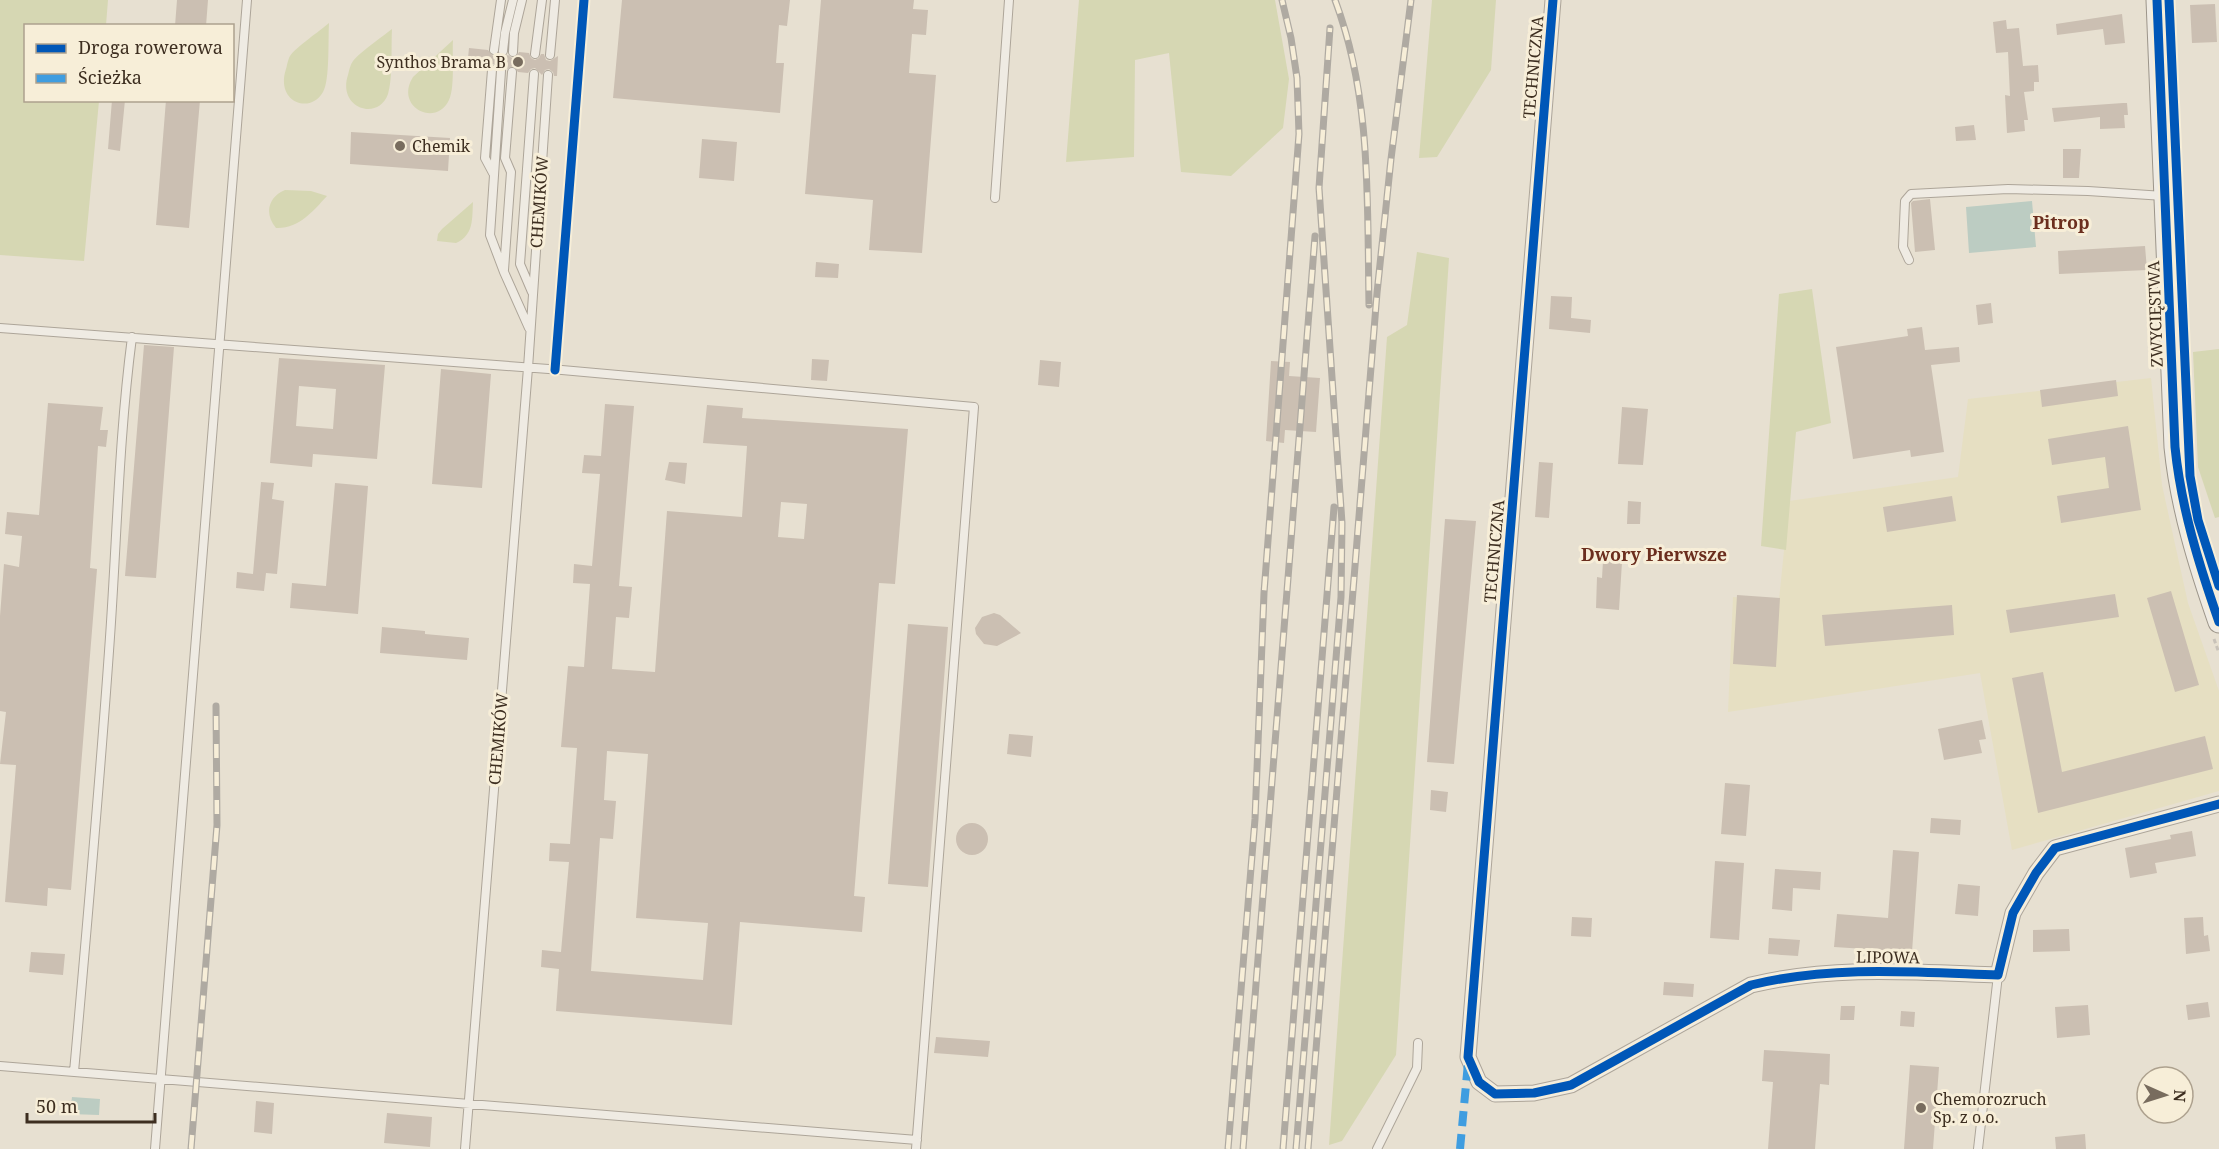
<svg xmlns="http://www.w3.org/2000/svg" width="2219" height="1149" font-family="'Noto Serif',serif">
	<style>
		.farmland { fill: #e6dfc2 }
		.green { fill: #d6d7b3 }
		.water { fill: #bcccc2 }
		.building { fill: #cbbfb2; fill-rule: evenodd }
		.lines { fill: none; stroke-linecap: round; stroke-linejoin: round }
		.lane-casing { stroke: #ada599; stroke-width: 10 }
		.street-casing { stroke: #ada599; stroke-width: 17 }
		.secondary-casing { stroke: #9c958a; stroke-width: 23 }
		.path { stroke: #c8c2b9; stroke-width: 3; stroke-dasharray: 4.5 3; stroke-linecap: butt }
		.lane { stroke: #efebe3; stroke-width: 8 }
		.street { stroke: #efebe3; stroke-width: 15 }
		.secondary { stroke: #efebe3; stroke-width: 21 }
		.rail-casing { stroke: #afaaa2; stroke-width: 7 }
		.rail { stroke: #f7eed8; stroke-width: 4.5; stroke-dasharray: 14; stroke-linecap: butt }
		.quiet { stroke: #3f9de0; stroke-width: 8; stroke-dasharray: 15 8; stroke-linecap: butt }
		.cycleway-casing { stroke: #f7eed8; stroke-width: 13 }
		.cycleway { stroke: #0057b8; stroke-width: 9 }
		.poi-dot { fill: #786c5e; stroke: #f7eed8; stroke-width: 2 }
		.labels { text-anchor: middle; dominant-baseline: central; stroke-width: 6; stroke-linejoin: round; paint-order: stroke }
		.poi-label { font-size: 16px; fill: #3d2e20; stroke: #f7eed8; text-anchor: start }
		.street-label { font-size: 16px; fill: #3d2e20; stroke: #f7eed8 }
		.neighbourhood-label { font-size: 18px; font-weight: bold; fill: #6b2e1e; stroke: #f7eed8 }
	</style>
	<rect width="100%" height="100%" fill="#e7e0d1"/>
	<!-- farmland -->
	<path class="farmland" d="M2151,378L2162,485L2188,603L2219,691V791L2012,850L1980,673L1728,712L1733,597L1779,600L1789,501L1958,477L1968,399Z"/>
	<!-- green -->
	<path class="green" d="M0,0H108L106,25L26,26V100L99,101L84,261L0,255Z
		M1079,0H1275L1289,79L1283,128L1231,176L1181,172L1169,53L1135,60L1134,157L1066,162Z
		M1432,0H1496L1491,70L1437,157L1419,158Z
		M329,23C328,39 330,81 323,92C310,115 275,102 286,69C287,66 288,59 290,56C296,47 320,31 329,23Z
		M392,29C391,46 393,78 388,94C378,122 337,108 348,75C349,71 350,65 353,61C359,53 382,37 392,29Z
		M453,40C452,56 455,87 449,100C436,128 394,107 413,77Z
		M285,190L311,191L327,196C313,211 299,229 276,228C264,214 268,197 285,190Z
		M473,202C472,219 474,235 456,243L437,241L438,234L442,229Z
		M1417,252L1449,258L1396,1055L1342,1141L1329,1145L1387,337L1407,325Z
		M1812,289L1831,423L1796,432L1786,550L1761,546L1779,294Z
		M2219,349V517L2215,518L2198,467L2193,352Z"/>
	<!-- water -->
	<path class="water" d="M2032,201L2036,247L1969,253L1966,207Z
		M72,1097L100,1099L99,1115L70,1114Z"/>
	<!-- building -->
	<path class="building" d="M177,0H208L206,26H175Z
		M622,0H790L787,26L779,25L776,63H784L780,113L613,98Z
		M821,0H914L913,9L928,10L926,35L912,34L909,73L936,75L922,253L869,250L873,200L805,194Z
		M2215,4L2217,42L2192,43L2190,5Z
		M2122,14L2125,43L2105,45L2103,29L2057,35L2056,24Z
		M2006,20L2007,29L2019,28L2023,66L2038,65L2039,82H2034V91L2024,92L2028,120H2024L2025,131L2007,133L2005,95L2010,96L2008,52L1996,53L1993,22Z
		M469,48L488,50L493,56L498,54L503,57L508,55L512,58L516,57L519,52L529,53L531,58L535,60L539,58L541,54H544L546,60L550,61L558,56L557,76H554L553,72L549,69L545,70L542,75L535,68L531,69L528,73L518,72L513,66L507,69L504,66L497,67L493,64L489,65L486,70L467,68Z
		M112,100H125L120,151L108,149Z
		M166,100H200L189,228L156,225Z
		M2123,103H2127L2128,115H2124L2125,128L2100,129V117L2054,122L2052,108Z
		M1974,125L1976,140L1956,141L1955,127Z
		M351,132L450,138L448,171L350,164Z
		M702,139L737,142L734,181L699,178Z
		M2063,149H2081L2079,178H2063Z
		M1930,199L1935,250L1915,252L1911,203L1913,201Z
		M2145,246L2147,270L2059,274L2058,251Z
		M816,262L839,264L838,278L815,277Z
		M1551,296L1572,297L1571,318L1591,320L1590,333L1549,329Z
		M1991,303L1993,323L1978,325L1976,305Z
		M1922,327L1925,350L1959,347L1960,362L1931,365L1944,452L1911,457L1910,450L1853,459L1836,347L1908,336L1907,329Z
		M144,345L174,347L156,578L125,576Z
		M279,358L385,365L377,459L313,454L312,467L270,463ZM299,386L336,389L333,429L296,426Z
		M812,359L829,360L827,381L811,380Z
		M1040,360L1061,362L1059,387L1038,385Z
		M1271,361L1290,362L1289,376L1320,378L1316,432L1285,430L1284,443L1266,441Z
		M441,369L491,374L482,488L432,484Z
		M2116,380L2118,396L2042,407L2040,390Z
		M48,403L103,407L100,430H108L106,447L98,446L90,568L97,569L71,890L48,888L47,906L5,902L16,765L0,764L6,712L0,711V616L4,564L19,567L22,536L5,534L7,512L39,515Z
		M605,404L634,406L619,586L632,587L629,618L616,617L612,669L655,672L667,511L742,517L747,446L703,443L707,405L743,408L742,418L908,429L895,584L879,583L854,896L865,897L862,932L740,922L732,1025L556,1011L559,969L541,967L542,950L561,952L569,862L549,861L550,843L570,844L577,748L561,747L568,666L584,667L590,584L573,583L574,564L592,566L600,474L582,473L584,455L601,456ZM781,502L807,504L804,539L778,537ZM607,751L648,754L636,918L708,923L703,980L591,971L600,838L613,839L616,801L604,800Z
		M1622,407L1648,409L1643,465L1618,464Z
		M2128,426L2141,510L2061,523L2057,496L2109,488L2105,457L2052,465L2048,439Z
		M669,462L687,463L685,484L665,480Z
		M1539,462L1553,463L1549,518L1535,517Z
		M261,482L274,483L272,499L284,501L277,574L266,573L264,591L236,588L237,572L253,574Z
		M335,483L368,486L358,614L290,608L292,583L326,586Z
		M1952,496L1956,521L1887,532L1883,507Z
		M1628,501L1641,502L1640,524H1627Z
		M1445,519L1476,521L1454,764L1427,762Z
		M1603,561L1622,562L1619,610L1596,608L1597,577L1602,578Z
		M2171,591L2199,685L2175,692L2147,598Z
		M2115,594L2119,617L2010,633L2006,610Z
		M1737,595L1780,598L1776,667L1733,664Z
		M1952,605L1954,635L1825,646L1822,615Z
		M994,613L1000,615L1021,633L997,646L984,644L976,634L975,628L982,617Z
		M908,624L948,627L928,887L888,884Z
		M382,627L425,631V634L469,638L467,660L380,653Z
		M2043,672L2062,772L2205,736L2213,769L2038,813L2012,678Z
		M1982,720L1986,739L1979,740L1982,753L1944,760L1938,729Z
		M1009,734L1033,736L1031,757L1007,754Z
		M1725,783L1750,785L1746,836L1721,834Z
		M1431,790L1448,792L1446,812L1430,810Z
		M1931,818L1961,820L1960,835L1930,833Z
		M956 839a16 16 0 1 1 32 0a16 16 0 1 1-32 0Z
		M2192,831L2196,856L2155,863L2157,873L2130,878L2125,848L2171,839L2170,835Z
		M1893,850L1919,852L1912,952L1834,947L1837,914L1888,918Z
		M1715,861L1744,863L1739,940L1710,938Z
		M1775,869L1821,872L1820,890L1793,888L1792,911L1772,909Z
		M1958,884L1980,886L1978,916L1955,914Z
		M1572,917L1592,918L1591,937L1571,936Z
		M2203,917L2204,936L2208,935L2210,951L2186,954L2184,918Z
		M2069,929L2070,951L2033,952V930Z
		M1769,938L1800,940L1798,956L1768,954Z
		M31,952L65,954L63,975L29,972Z
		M1664,982L1694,984L1693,997L1663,995Z
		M2208,1002L2210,1017L2188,1020L2186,1005Z
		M2088,1005L2090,1035L2057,1038L2055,1007Z
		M1841,1006H1855L1854,1020H1840Z
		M1901,1011L1915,1012L1914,1027L1900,1026Z
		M936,1037L990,1041L988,1057L934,1053Z
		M1764,1050L1830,1054L1829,1085L1820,1084L1815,1149H1768L1773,1082L1762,1081Z
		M1910,1065L1939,1067L1933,1149H1904Z
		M256,1101L274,1103L272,1134L254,1132Z
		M387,1113L432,1117L430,1147L384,1143Z
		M2085,1134L2086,1149H2056L2055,1137Z"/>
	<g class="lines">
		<defs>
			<path id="lane" d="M494,50L501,0
				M503,51L505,33L513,0
				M513,52L514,33L522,0
				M535,54L542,0
				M550,55L555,0
				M492,70L485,158L493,173
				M501,71L490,235L504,272L529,328
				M995,198L1009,0
				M1909,260L1903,247L1905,201L1911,194L2008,189L2088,191L2164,196
				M504,270L511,172L505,158L512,72
				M532,292L520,264L534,74
				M0,328L562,370L974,407L916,1149
				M0,1066L917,1140
				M74,1072C87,927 100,782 110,637C117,537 119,436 132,337
				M155,1149L247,0
				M465,1149L528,368L548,75
				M1377,1149L1417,1068L1418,1043
				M1978,1149L1998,975"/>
			<path id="street" d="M1553,0L1468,1057L1479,1082L1495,1094L1534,1093L1571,1085L1751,985C1833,965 1915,972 1998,975L2013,913L2036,873L2055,848L2219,804"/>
			<path id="secondary" d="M2157,0L2175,447C2181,507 2199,565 2219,622"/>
		</defs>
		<!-- lane casing -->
		<use href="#lane" class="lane-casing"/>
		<!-- street casing -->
		<use href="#street" class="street-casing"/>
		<!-- secondary casing -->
		<use href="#secondary" class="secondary-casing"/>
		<!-- path -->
		<path class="path" d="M2214,639L2219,653"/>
		<!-- lane -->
		<use href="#lane" class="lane"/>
		<!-- street -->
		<use href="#street" class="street"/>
		<!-- secondary -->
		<use href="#secondary" class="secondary"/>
		<defs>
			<path id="rail" d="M1335,0C1372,98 1367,202 1369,305
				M191,1149L217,825L216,706
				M1228,1149L1255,819L1264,593L1299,134L1297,78L1291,38L1282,0
				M1243,1149L1315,236
				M1283,1149L1334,507
				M1296,1149L1341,597L1342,523L1319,188L1330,28
				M1308,1149L1377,293L1391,159L1411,0"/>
		</defs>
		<!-- rail casing -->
		<use href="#rail" class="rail-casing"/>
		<!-- rail -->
		<use href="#rail" class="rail"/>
		<!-- quiet -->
		<path class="quiet" d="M1460,1149L1468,1063"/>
		<defs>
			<path id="cycleway" d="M1553,0L1468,1057L1479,1082L1495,1094L1534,1093L1571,1085L1751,985C1833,965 1915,972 1998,975L2013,913L2036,873L2055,848L2219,804
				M2157,0L2175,447C2181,507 2199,565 2219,622
				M2169,0L2190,476L2198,520L2219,586
				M555,370L584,0"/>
		</defs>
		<!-- cycleway casing -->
		<use href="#cycleway" class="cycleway-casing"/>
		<!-- cycleway -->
		<use href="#cycleway" class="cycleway"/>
	</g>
	<!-- markers -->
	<g class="poi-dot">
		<circle cx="518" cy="62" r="6"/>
		<circle cx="400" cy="146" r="6"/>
		<circle cx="1921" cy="1108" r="6"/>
	</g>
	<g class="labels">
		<!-- poi labels -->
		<g class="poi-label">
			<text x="506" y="62" text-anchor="end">Synthos Brama B</text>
			<text x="412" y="146">Chemik</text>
			<text x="1933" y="1099">Chemorozruch<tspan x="1933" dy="18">Sp. z o.o.</tspan></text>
		</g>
		<!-- street labels -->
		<g class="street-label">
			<text transform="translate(1533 67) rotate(-85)">TECHNICZNA</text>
			<text transform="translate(539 202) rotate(-86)">CHEMIKÓW</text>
			<text transform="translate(2155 314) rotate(-92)">ZWYCIĘSTWA</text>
			<text transform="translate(1494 551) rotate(-85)">TECHNICZNA</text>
			<text transform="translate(498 739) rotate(-85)">CHEMIKÓW</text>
			<text transform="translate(1888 957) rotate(1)">LIPOWA</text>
		</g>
		<!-- neighbourhood labels -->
		<g class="neighbourhood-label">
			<text x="2061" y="222">Pitrop</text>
			<text x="1654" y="554">Dwory Pierwsze</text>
		</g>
	</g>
	<!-- legend -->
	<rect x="24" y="24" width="210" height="78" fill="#f7eed8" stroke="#ada18e" stroke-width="1.5"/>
	<rect x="36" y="44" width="30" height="9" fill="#0057b8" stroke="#ada18e" stroke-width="1.5"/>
	<text x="78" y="54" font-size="18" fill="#3d2e20">Droga rowerowa</text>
	<rect x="36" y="74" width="30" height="9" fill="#3f9de0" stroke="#ada18e" stroke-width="1.5"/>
	<text x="78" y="84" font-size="18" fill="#3d2e20">Ścieżka</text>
	<!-- north arrow -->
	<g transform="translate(2165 1095) rotate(93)"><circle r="28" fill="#f7eed8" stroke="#ada18e" stroke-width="1.5"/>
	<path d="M0-4.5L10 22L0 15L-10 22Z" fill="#786c5e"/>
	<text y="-9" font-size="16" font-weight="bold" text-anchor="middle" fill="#3d2e20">N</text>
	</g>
	<!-- scale -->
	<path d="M27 1113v9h128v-9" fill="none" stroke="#3d2e20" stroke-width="3"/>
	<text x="36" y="1113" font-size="18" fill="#3d2e20" stroke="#f7eed8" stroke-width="4.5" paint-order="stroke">50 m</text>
</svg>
